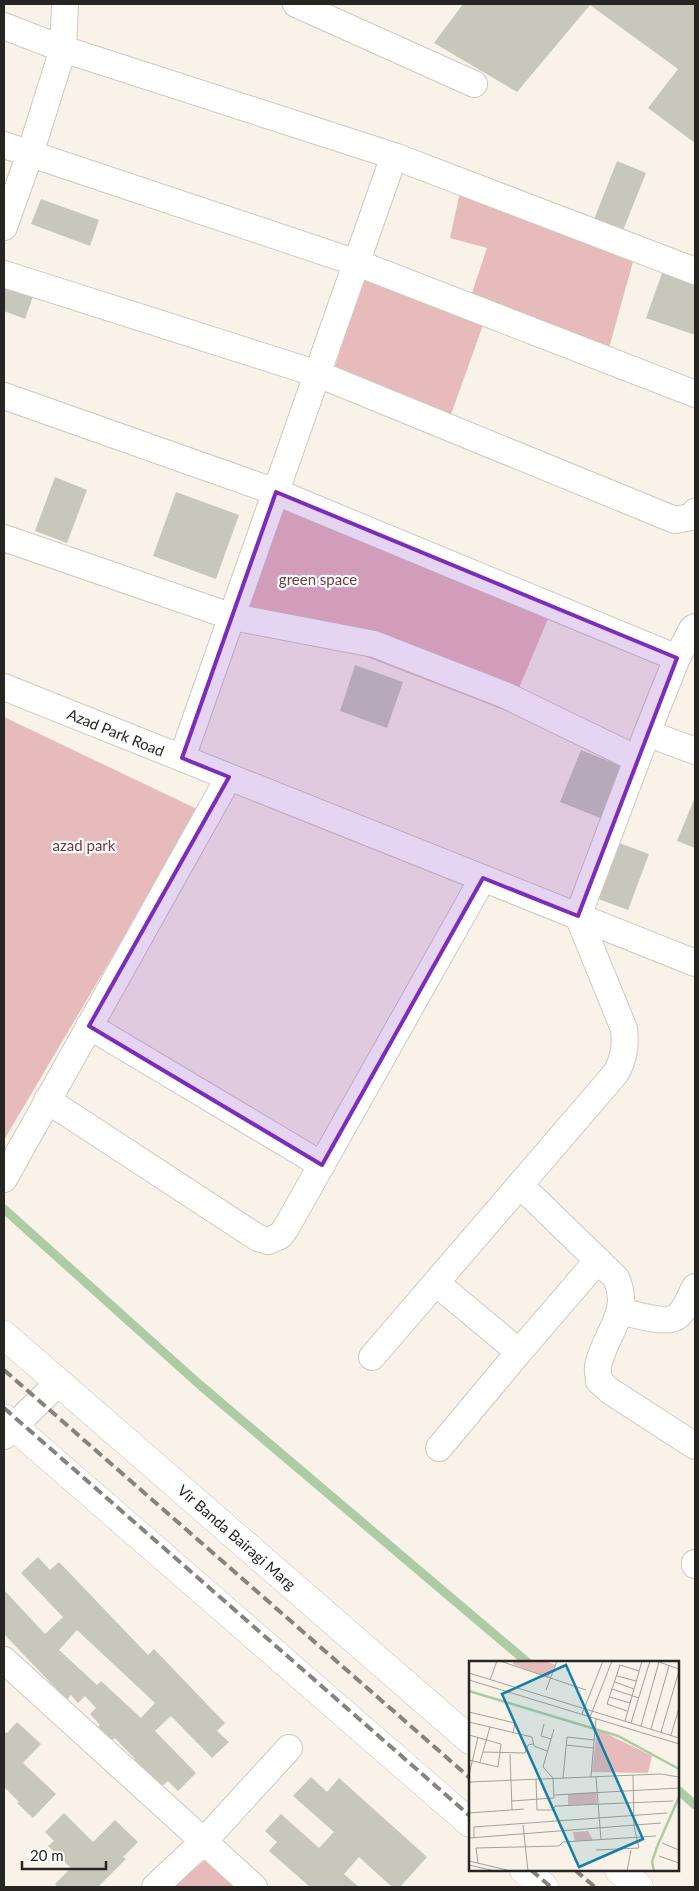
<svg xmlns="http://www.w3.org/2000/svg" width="699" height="1891" font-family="Lato,sans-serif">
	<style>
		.green { fill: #e7babb }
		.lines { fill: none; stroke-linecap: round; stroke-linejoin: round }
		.stream { stroke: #adcba5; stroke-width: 9 }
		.building { fill: #c7c7bc; fill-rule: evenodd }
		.minor-casing { stroke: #cec8be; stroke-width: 28 }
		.secondary-casing { stroke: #cec8be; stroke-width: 29 }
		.minor { stroke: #fff; stroke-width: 26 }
		.secondary { stroke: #fff; stroke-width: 28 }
		.rail { stroke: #87837c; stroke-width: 4; stroke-dasharray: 10 5; stroke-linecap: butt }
		.marked { fill: #7b2cbf; fill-opacity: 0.2; stroke: #7b2cbf; stroke-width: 4; stroke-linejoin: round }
		.labels { text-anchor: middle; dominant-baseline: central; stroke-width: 4.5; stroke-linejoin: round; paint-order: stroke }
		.park-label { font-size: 15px; fill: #79373d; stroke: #fff }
		.street-label { font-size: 15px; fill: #272521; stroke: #fff }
		.inset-river { fill: none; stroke: #adcba5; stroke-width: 2.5 }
		.inset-road { fill: none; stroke: #a5a098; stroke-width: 1 }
		.view { fill: #167fa9; fill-opacity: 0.15; stroke: #167fa9; stroke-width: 2.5 }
		.inset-edge { fill: none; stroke: #272521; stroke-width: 2.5 }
	</style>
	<rect width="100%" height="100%" fill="#f9f2e8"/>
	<!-- green -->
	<path class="green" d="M460,192L634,258L609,348L471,296L487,248L450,238Z
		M364,276L483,325L450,417L335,367Z
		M282,506L550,614L509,712L305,633L246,615Z
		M4,717L199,810L4,1140Z
		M217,1851L253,1887H171Z"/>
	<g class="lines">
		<!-- stream -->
		<path class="stream" d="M4,1209L200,1385L527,1662
			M678,1790L695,1805"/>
	</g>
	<!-- building -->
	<path class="building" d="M463,4H695V143L648,108L678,69L590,5L517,92L434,43Z
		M617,161L646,173L622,233L593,222Z
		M41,199L99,220L90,246L31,224Z
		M662,273L695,285V335L646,318Z
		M4,281L35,291L25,319L4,311Z
		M55,477L87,490L67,543L35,531Z
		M176,492L239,515L216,579L153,556Z
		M355,665L403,682L387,728L340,711Z
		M581,750L626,768L605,820L560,802Z
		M695,797V848L677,841Z
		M611,840L649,854L628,910L590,896Z
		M38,1557L50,1570L59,1562L148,1655L154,1649L225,1723L217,1731L229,1742L212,1758L171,1716L155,1731L196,1773L178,1791L168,1781L160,1788L132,1763L135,1759L115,1738L111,1741L98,1727L100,1725L90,1714L96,1708L85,1696L78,1703L71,1695L67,1700L4,1634V1590L45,1634L63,1617L21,1573ZM77,1630L155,1703L141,1718L101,1681L97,1685L59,1650Z
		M17,1722L41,1744L23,1763L56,1794L33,1818L17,1803L19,1802L4,1787V1733L5,1732L7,1733Z
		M311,1777L327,1792L339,1778L427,1857L400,1887H392L359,1857L344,1874L359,1887H310L269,1851L277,1842L265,1831L281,1814L319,1848L334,1832L293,1796Z
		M64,1813L93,1842L115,1820L138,1842L123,1857L126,1859L98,1887H58L55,1884L71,1868L48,1846L54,1841L45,1832Z"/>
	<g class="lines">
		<defs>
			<path id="minor" d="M296,4L474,84
				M4,26L63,49L394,156L695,271
				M4,145L357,263L695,394
				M4,227L30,154L63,49L65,4
				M4,274L318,374L675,520L691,517L695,512
				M4,396L276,492L677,658
				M4,538L233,617L374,644L505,695L637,759
				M4,687L695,963
				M647,733L677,658L692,629L695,627
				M182,758L394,156
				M89,1026L322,1165
				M47,1100L258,1238L268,1241L280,1236L286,1228L483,878
				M4,1179L229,777
				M520,1185L616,1278C632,1312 605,1333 598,1366C597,1370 599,1376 599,1381L610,1391L695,1446
				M436,1283L519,1352L439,1448
				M620,1311C634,1314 668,1326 679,1315C686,1308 690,1296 695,1287
				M519,1352L598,1260
				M372,1357L616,1073C624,1058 626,1046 624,1029L578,916L647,733L695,751
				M4,1436L59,1382
				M695,1563V1565
				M4,1660L254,1887
				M155,1887L204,1841L289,1748"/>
			<path id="secondary" d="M4,1335L470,1740
				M4,1418L470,1823
				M524,1870L544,1887
				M619,1870L639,1887"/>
		</defs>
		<!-- minor casing -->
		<use href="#minor" class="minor-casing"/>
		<!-- secondary casing -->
		<use href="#secondary" class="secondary-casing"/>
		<!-- minor -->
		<use href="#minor" class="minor"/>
		<!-- secondary -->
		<use href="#secondary" class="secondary"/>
		<!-- rail -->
		<path class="rail" d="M4,1370L470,1778
			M4,1408L470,1816
			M531,1870L551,1887
			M575,1870L595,1887"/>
	</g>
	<!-- marked area -->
	<path class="marked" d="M276,492L677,658L578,916L483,878L322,1165L89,1026L229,777L182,758Z"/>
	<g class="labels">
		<!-- park labels -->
		<g class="park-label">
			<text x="318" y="579">green space</text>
			<text x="84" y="845">azad park</text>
		</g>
		<!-- street labels -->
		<g class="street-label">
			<text transform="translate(116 732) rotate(22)">Azad Park Road</text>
			<text transform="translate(237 1537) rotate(41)">Vir Banda Bairagi Marg</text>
		</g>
	</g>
	<!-- overview -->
	<g transform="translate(469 1661)">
		<rect width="210" height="210" fill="#f9f2e8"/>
		<path d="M44,0H76L86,4L79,17L44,3ZM128,68L183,95L179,112L123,111ZM127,131L128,143L99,144V133ZM119,170L124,179L106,180L104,171Z" fill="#e7babb"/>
		<path class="inset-river" d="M0,30L149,75L210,108M185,210L183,201L188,186L210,136"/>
		<path class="inset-road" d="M31,0L117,29M187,0L210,8M0,12L210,77M148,15L167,20M0,19L210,83M21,19L28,0M146,21L165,28M143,28L170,37M77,29L88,0M141,36L161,42M158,50L138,43L151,4L170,10M0,51L46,62L44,72M113,53L134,0M121,56L143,0M156,60L173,0M0,61L63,76L65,85L78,90M162,62L181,0M75,63L72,75L82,78M172,65L190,1M182,68L200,5M192,71L210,10M0,74L32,83L29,106L0,99M202,74L210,47M97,84L124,87M14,91L56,92L59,84L64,83M41,93L43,149M11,101L21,66M0,114L9,76M122,116L127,57M127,116L132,179M94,117L98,76L125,79M67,118L68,149H84L86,145L204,140M0,121L192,113L210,116M85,134L210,127M43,140L85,137L84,117L74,106L85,68M0,152L55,148M54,164L59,210M0,177L192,162M5,177V166L198,152M193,182L210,189M127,189L170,187L165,165L164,114M190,195L210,202M0,200L42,210M9,202L7,187L90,185L94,181L187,175M0,204L26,210M158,210L162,189"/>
		<path class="view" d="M97,4L174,178L110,206L33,33Z"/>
		<rect width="210" height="210" class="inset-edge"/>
	</g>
	<!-- border -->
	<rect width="699" height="1891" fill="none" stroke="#272521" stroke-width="10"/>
	<!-- scale -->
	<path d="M22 1861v8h84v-8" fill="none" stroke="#272521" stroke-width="2.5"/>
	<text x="30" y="1861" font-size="15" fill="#272521" stroke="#ffffff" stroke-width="4" paint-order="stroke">20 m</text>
</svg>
